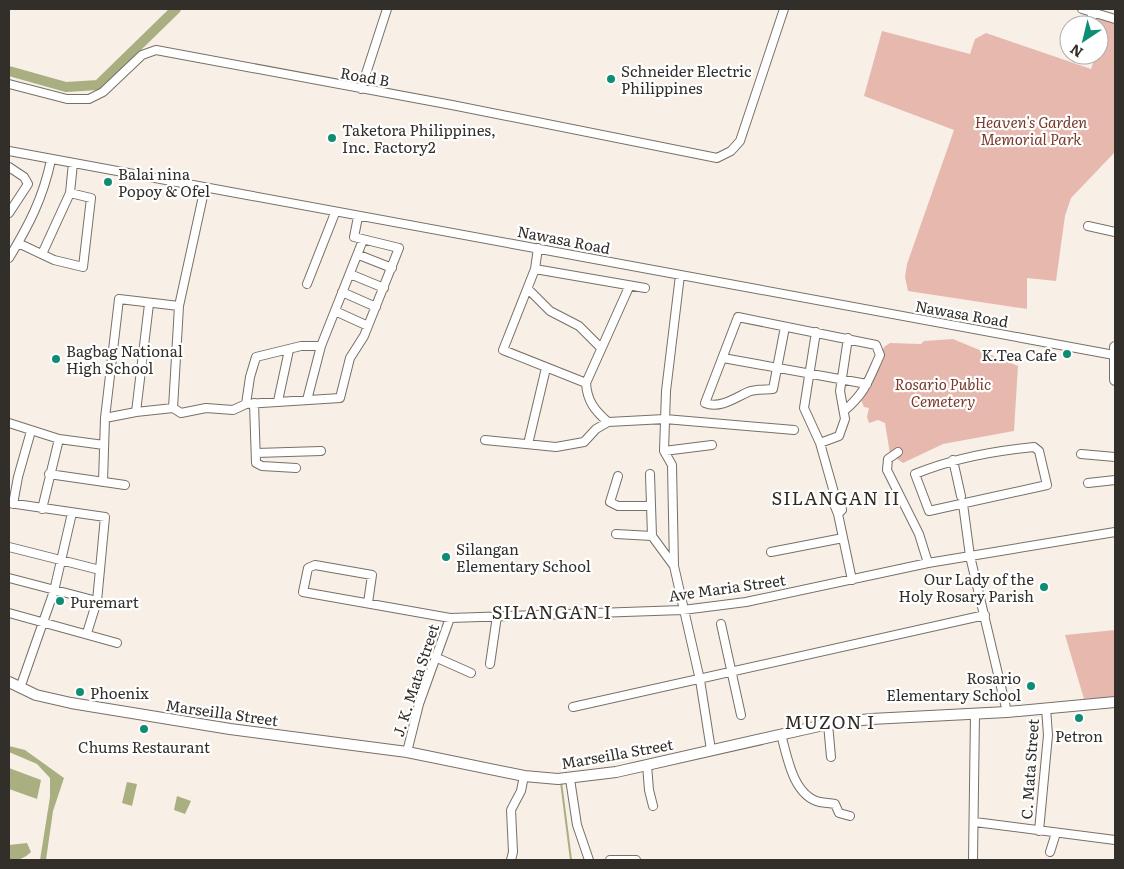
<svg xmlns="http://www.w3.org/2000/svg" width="1124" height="869" font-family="Literata,serif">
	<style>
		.green { fill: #e7b9ae }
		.water { fill: #a9af81 }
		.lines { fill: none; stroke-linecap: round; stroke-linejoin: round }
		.stream { stroke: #a9af81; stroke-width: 2 }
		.river { stroke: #a9af81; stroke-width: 10 }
		.minor-casing { stroke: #777068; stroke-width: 10 }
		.major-casing { stroke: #777068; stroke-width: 12 }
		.minor { stroke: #fff; stroke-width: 8 }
		.major { stroke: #fff; stroke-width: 10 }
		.poi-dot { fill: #0d8d73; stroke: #fff; stroke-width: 2 }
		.labels { text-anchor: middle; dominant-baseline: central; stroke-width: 4.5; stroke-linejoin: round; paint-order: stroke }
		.poi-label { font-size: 15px; fill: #322f2b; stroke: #fff; text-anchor: start }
		.street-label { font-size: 15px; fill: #322f2b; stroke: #fff }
		.park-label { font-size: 15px; font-style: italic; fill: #78392a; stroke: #fff }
		.quarter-label { font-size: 18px; letter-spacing: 1px; fill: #322c25; stroke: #fff }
	</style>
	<rect width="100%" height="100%" fill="#f8f0e7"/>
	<!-- green -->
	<path class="green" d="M1094,15L1115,22V152L1071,198L1065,216L1056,281L1027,278V309L908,291L905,277L907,264L954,130L864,96L882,31L970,54L975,39L986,33L1091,69L1095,57L1088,55H1099V25H1091Z
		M953,339L1018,366L1014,431L943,444L903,463L890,454L885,423L878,420L869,423L867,417L869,408L864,407L861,400L884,347L890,343L921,344L924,341Z
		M1115,630V697L1084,699L1065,635Z"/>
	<!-- water -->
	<path class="water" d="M9,746L25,750L64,778L53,811L46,860H40L50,797V778L37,764L9,752Z
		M9,768L41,780L37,799L9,789Z
		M127,782L137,784L132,806L122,803Z
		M177,796L191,801L185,814L174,810Z
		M27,843L31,852C24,859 18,860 9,860V845Z"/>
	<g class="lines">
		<!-- stream -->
		<path class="stream" d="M561,782L571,860"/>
		<!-- river -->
		<path class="river" d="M9,71L66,87L98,85L176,9"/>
		<defs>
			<path id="minor" d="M1082,9L1115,19
				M1089,25L1093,13
				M9,84L67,99H89L103,92L142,55L156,50L452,105L717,158L731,151L740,141L784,9
				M361,89L387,9
				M9,151L1114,355
				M9,167L24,177L28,184L9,213
				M1088,226L1115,232
				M18,243L54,260L83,267L91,198L70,193
				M538,248L535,269L503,350L586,383
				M42,254L70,193L73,163
				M359,255L392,268
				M9,258C29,225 43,198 51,160
				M535,269L645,288
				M350,274L384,288
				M680,275L666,391L664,451L672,465L674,566L700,680L711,750
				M307,284L335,213
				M629,287L586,383C587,401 595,411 608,422L665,419L794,430
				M528,289L550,311L579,326L601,348
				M342,292L376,307
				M149,304L136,412L173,408L179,306L205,187
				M335,311L368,326
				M785,327L773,389C765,390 755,389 748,392C735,398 720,409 705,403L738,317L876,345L880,355C869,379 866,392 845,410
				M816,332L804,408L820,443L839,436L845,419L840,391L848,338
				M321,346H301L256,357L250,377L246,404L340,398L350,358L364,336L399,248L354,237L358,217
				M723,358L867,384
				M307,400L321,346L363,240
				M278,401L289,350
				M254,403L256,463L262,466L296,468
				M173,408L181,413L206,408L233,410L246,404
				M105,418L136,412
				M9,423L59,439L104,445
				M485,440L556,447L584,442L596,429L608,422
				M820,443L835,496L832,499L838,514L842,510L839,497L835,496
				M528,444L546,368
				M1034,447L1039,451L1047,485L929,511L915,474C954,458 992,451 1034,447Z
				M664,451L712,445
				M898,452L888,459L887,470L919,534L928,563
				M256,453L321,451
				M1081,454L1115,457
				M953,460L961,496
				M49,474L125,485
				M650,474L652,536
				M618,476L610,502L618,506H651
				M103,482L105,418L119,299L179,306
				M1088,483L1115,480
				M9,503L105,517L97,601L87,633
				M13,504L18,477L31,431
				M963,504L970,556L1007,712
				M42,509L59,439
				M838,514L852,580
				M616,534L652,536L674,566
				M9,547L100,570
				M771,552L843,538
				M9,578L97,601
				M368,603L372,575L315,565L308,568L303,592L450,618L683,610L746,602L928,563L1115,532
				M9,613L117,643
				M721,624L741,715
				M435,657L471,673
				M490,664L497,616
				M20,688L54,591L72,513
				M573,707L985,615
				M828,724L831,757
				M781,734C787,756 793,796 820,802C825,803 830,803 835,804L839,813L850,816
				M407,752L419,704L450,618
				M647,765L649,790L653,806
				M570,779L577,825L589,860
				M975,822L1115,840
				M1039,831L1048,735L1046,708
				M1050,852L1056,833
				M511,860L513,852L511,810L521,791L524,776
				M610,860H636
				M973,860L975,714"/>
			<path id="major" d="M1115,347V380
				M9,682L36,695L71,703L230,729L407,752L524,776L558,779L616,772L828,724L871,719L1007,712L1115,702"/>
		</defs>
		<!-- minor casing -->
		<use href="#minor" class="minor-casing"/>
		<!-- major casing -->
		<use href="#major" class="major-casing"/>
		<!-- minor -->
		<use href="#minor" class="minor"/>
		<!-- major -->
		<use href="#major" class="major"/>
	</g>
	<!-- markers -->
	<g class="poi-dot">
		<circle cx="611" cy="79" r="5"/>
		<circle cx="332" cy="138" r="5"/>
		<circle cx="108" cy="182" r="5"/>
		<circle cx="1067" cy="354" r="5"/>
		<circle cx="56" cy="359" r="5"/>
		<circle cx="446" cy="557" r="5"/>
		<circle cx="1044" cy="587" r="5"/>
		<circle cx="60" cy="601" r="5"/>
		<circle cx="1031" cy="686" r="5"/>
		<circle cx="80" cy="692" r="5"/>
		<circle cx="1079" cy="718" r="5"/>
		<circle cx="144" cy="729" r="5"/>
	</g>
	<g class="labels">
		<!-- poi labels -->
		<g class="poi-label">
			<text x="621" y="70">Schneider Electric<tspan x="621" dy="17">Philippines</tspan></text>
			<text x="342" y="129">Taketora Philippines,<tspan x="342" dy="17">Inc. Factory2</tspan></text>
			<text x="118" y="173">Balai nina<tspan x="118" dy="17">Popoy &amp; Ofel</tspan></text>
			<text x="66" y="350">Bagbag National<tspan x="66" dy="17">High School</tspan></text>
			<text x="1057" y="354" text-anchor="end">K.Tea Cafe</text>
			<text x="456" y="548">Silangan<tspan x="456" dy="17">Elementary School</tspan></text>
			<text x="1034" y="578" text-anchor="end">Our Lady of the<tspan x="1034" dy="17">Holy Rosary Parish</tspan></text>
			<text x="70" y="601">Puremart</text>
			<text x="1021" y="677" text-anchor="end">Rosario<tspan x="1021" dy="17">Elementary School</tspan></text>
			<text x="90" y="692">Phoenix</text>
			<text x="1079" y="735" text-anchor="middle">Petron</text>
			<text x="144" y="746" text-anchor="middle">Chums Restaurant</text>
		</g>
		<!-- street labels -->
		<g class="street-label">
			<text transform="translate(365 76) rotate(10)">Road B</text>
			<text transform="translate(564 239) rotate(11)">Nawasa Road</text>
			<text transform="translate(962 313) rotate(10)">Nawasa Road</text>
			<text transform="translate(727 587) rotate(-8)">Ave Maria Street</text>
			<text transform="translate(415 680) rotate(-72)">J. K. Mata Street</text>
			<text transform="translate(222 712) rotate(8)">Marseilla Street</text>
			<text transform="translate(617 753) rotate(-10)">Marseilla Street</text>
			<text transform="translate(1029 769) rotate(-86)">C. Mata Street</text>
		</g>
		<!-- park labels -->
		<g class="park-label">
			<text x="1031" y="121">Heaven's Garden<tspan x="1031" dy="17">Memorial Park</tspan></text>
			<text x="943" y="383">Rosario Public<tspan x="943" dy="17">Cemetery</tspan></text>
		</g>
		<!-- quarter labels -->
		<g class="quarter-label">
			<text x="836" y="497">SILANGAN II</text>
			<text x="552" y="611">SILANGAN I</text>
			<text x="830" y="721">MUZON I</text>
		</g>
	</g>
	<!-- border -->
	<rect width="1124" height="869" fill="none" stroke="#322f2b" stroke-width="20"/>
	<!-- north arrow -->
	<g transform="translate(1084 40) rotate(215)"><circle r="24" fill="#ffffff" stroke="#adacaa"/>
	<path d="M0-4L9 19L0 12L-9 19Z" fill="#0d8d73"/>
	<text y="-8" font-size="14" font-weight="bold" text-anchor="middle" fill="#322f2b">N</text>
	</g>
</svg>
